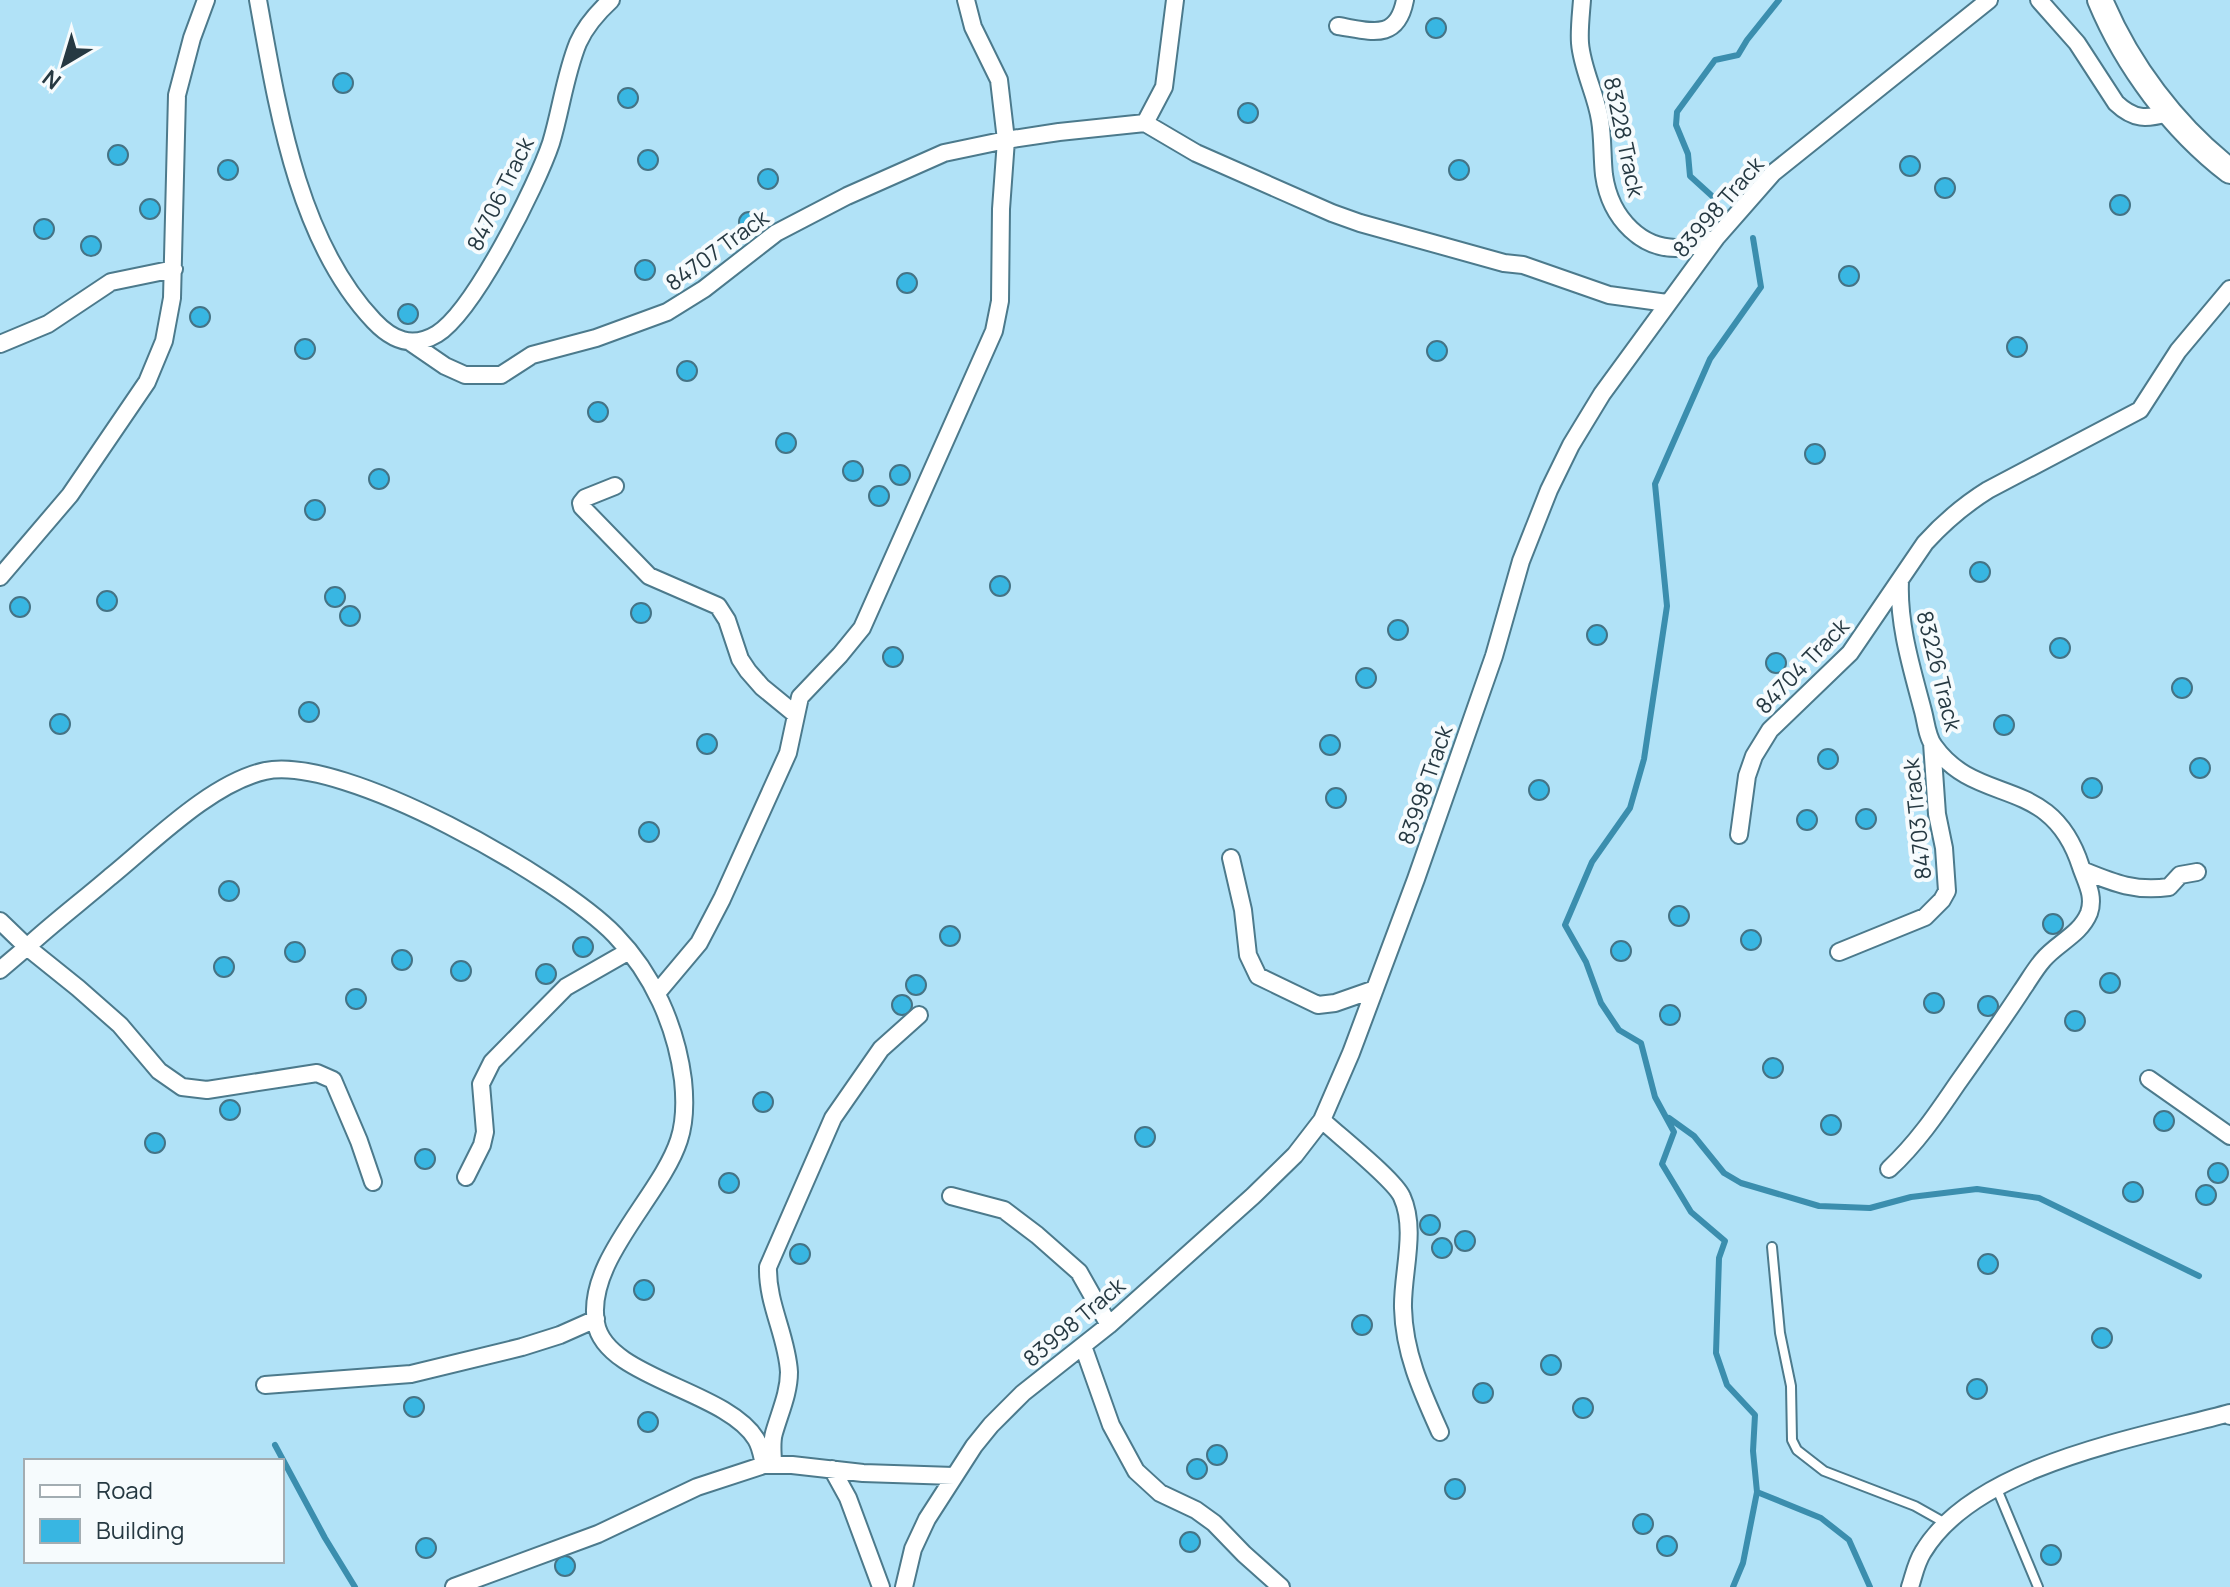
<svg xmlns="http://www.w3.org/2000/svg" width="2230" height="1587" font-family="Manrope,sans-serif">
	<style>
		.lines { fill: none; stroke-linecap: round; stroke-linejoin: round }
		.stream { stroke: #3b8eae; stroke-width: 6 }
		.building { fill: #38b6e2; stroke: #457385; stroke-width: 2 }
		.lane-casing { stroke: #4c7a8c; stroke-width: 12 }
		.street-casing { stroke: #4c7a8c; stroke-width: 20 }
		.secondary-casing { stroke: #4c7a8c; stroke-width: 28 }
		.lane { stroke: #fff; stroke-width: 8 }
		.street { stroke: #fff; stroke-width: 16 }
		.secondary { stroke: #fff; stroke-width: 24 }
		.labels { text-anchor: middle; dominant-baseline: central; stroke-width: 8; stroke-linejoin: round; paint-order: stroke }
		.street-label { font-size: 22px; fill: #263942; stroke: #f6fbfd }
	</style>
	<rect width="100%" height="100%" fill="#b1e2f7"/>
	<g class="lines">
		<!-- stream -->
		<path class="stream" d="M1712,196L1690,176L1688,154L1676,125L1677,112L1715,60L1738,55L1747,40L1779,0
			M1753,238L1761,287L1710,359L1655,484L1667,606L1644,759L1630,808L1592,862L1565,925L1586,962L1601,1003L1619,1030L1641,1043L1655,1097L1674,1132L1662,1164L1691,1212L1725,1241L1719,1258L1716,1353L1727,1385L1755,1415L1753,1451L1757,1492L1821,1518L1849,1540L1870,1587
			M1669,1118L1694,1136L1724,1173L1741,1183L1819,1206L1870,1208L1911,1197L1977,1189L2039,1198L2199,1276
			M275,1445L325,1538L355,1587
			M1733,1587L1743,1563L1757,1492"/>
	</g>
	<!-- building -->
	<path class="building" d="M1426 28a10 10 0 1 1 20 0a10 10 0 1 1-20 0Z
		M333 83a10 10 0 1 1 20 0a10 10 0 1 1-20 0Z
		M618 98a10 10 0 1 1 20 0a10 10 0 1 1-20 0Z
		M1238 113a10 10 0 1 1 20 0a10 10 0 1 1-20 0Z
		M108 155a10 10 0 1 1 20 0a10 10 0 1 1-20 0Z
		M638 160a10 10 0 1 1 20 0a10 10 0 1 1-20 0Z
		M1900 166a10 10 0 1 1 20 0a10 10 0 1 1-20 0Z
		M218 170a10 10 0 1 1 20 0a10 10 0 1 1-20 0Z
		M1449 170a10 10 0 1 1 20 0a10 10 0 1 1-20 0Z
		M758 179a10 10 0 1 1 20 0a10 10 0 1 1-20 0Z
		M1935 188a10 10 0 1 1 20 0a10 10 0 1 1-20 0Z
		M2110 205a10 10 0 1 1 20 0a10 10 0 1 1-20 0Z
		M140 209a10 10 0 1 1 20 0a10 10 0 1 1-20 0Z
		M739 222a10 10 0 1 1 20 0a10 10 0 1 1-20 0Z
		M34 229a10 10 0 1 1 20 0a10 10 0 1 1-20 0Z
		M81 246a10 10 0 1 1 20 0a10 10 0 1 1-20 0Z
		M635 270a10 10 0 1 1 20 0a10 10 0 1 1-20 0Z
		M1839 276a10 10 0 1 1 20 0a10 10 0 1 1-20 0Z
		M897 283a10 10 0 1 1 20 0a10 10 0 1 1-20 0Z
		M398 314a10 10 0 1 1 20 0a10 10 0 1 1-20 0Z
		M190 317a10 10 0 1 1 20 0a10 10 0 1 1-20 0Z
		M2007 347a10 10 0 1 1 20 0a10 10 0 1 1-20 0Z
		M295 349a10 10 0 1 1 20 0a10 10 0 1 1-20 0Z
		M1427 351a10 10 0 1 1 20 0a10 10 0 1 1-20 0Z
		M677 371a10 10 0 1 1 20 0a10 10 0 1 1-20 0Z
		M588 412a10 10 0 1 1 20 0a10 10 0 1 1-20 0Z
		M776 443a10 10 0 1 1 20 0a10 10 0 1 1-20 0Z
		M1805 454a10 10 0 1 1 20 0a10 10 0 1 1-20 0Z
		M843 471a10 10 0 1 1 20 0a10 10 0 1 1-20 0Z
		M890 475a10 10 0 1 1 20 0a10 10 0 1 1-20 0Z
		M369 479a10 10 0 1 1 20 0a10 10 0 1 1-20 0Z
		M869 496a10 10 0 1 1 20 0a10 10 0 1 1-20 0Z
		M305 510a10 10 0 1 1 20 0a10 10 0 1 1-20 0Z
		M1970 572a10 10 0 1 1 20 0a10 10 0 1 1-20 0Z
		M990 586a10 10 0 1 1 20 0a10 10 0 1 1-20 0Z
		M325 597a10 10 0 1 1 20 0a10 10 0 1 1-20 0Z
		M97 601a10 10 0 1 1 20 0a10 10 0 1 1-20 0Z
		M10 607a10 10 0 1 1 20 0a10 10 0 1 1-20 0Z
		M631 613a10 10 0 1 1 20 0a10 10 0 1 1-20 0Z
		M340 616a10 10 0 1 1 20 0a10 10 0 1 1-20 0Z
		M1388 630a10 10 0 1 1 20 0a10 10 0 1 1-20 0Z
		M1587 635a10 10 0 1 1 20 0a10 10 0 1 1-20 0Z
		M2050 648a10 10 0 1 1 20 0a10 10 0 1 1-20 0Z
		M883 657a10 10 0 1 1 20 0a10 10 0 1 1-20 0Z
		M1766 663a10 10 0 1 1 20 0a10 10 0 1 1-20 0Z
		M1356 678a10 10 0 1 1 20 0a10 10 0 1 1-20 0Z
		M2172 688a10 10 0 1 1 20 0a10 10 0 1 1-20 0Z
		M299 712a10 10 0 1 1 20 0a10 10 0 1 1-20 0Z
		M50 724a10 10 0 1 1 20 0a10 10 0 1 1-20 0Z
		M1994 725a10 10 0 1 1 20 0a10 10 0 1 1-20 0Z
		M697 744a10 10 0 1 1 20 0a10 10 0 1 1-20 0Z
		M1320 745a10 10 0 1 1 20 0a10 10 0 1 1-20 0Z
		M1818 759a10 10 0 1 1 20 0a10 10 0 1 1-20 0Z
		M2190 768a10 10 0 1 1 20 0a10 10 0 1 1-20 0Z
		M2082 788a10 10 0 1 1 20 0a10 10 0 1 1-20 0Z
		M1529 790a10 10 0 1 1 20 0a10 10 0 1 1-20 0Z
		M1326 798a10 10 0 1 1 20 0a10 10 0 1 1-20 0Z
		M1856 819a10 10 0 1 1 20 0a10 10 0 1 1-20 0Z
		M1797 820a10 10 0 1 1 20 0a10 10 0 1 1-20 0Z
		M639 832a10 10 0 1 1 20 0a10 10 0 1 1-20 0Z
		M219 891a10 10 0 1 1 20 0a10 10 0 1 1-20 0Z
		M1669 916a10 10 0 1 1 20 0a10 10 0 1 1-20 0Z
		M2043 924a10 10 0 1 1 20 0a10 10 0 1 1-20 0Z
		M940 936a10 10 0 1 1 20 0a10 10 0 1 1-20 0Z
		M1741 940a10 10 0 1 1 20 0a10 10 0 1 1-20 0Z
		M573 947a10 10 0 1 1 20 0a10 10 0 1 1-20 0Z
		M1611 951a10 10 0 1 1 20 0a10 10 0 1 1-20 0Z
		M285 952a10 10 0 1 1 20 0a10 10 0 1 1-20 0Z
		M392 960a10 10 0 1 1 20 0a10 10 0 1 1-20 0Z
		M214 967a10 10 0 1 1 20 0a10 10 0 1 1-20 0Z
		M451 971a10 10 0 1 1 20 0a10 10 0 1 1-20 0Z
		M536 974a10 10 0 1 1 20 0a10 10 0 1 1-20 0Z
		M2100 983a10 10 0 1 1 20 0a10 10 0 1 1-20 0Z
		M906 985a10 10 0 1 1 20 0a10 10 0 1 1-20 0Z
		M346 999a10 10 0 1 1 20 0a10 10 0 1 1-20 0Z
		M1924 1003a10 10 0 1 1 20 0a10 10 0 1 1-20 0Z
		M892 1005a10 10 0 1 1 20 0a10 10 0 1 1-20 0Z
		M1978 1006a10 10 0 1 1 20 0a10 10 0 1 1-20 0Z
		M1660 1015a10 10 0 1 1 20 0a10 10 0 1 1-20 0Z
		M2065 1021a10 10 0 1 1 20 0a10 10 0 1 1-20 0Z
		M1763 1068a10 10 0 1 1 20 0a10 10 0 1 1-20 0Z
		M753 1102a10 10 0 1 1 20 0a10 10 0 1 1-20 0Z
		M220 1110a10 10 0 1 1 20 0a10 10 0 1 1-20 0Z
		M2154 1121a10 10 0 1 1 20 0a10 10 0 1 1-20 0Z
		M1821 1125a10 10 0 1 1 20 0a10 10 0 1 1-20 0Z
		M1135 1137a10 10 0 1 1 20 0a10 10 0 1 1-20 0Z
		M145 1143a10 10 0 1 1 20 0a10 10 0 1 1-20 0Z
		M415 1159a10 10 0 1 1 20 0a10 10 0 1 1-20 0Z
		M2208 1173a10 10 0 1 1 20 0a10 10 0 1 1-20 0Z
		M719 1183a10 10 0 1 1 20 0a10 10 0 1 1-20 0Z
		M2123 1192a10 10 0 1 1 20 0a10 10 0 1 1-20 0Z
		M2196 1195a10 10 0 1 1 20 0a10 10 0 1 1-20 0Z
		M1420 1225a10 10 0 1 1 20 0a10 10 0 1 1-20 0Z
		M1455 1241a10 10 0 1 1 20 0a10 10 0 1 1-20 0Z
		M1432 1248a10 10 0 1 1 20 0a10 10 0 1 1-20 0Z
		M790 1254a10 10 0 1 1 20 0a10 10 0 1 1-20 0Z
		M1978 1264a10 10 0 1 1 20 0a10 10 0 1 1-20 0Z
		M634 1290a10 10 0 1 1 20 0a10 10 0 1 1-20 0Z
		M1352 1325a10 10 0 1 1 20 0a10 10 0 1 1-20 0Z
		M2092 1338a10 10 0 1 1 20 0a10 10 0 1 1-20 0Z
		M1541 1365a10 10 0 1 1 20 0a10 10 0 1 1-20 0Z
		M1967 1389a10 10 0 1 1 20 0a10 10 0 1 1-20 0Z
		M1473 1393a10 10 0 1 1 20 0a10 10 0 1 1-20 0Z
		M404 1407a10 10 0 1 1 20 0a10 10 0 1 1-20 0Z
		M1573 1408a10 10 0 1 1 20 0a10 10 0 1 1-20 0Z
		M638 1422a10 10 0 1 1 20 0a10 10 0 1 1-20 0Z
		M1207 1455a10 10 0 1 1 20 0a10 10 0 1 1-20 0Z
		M1187 1469a10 10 0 1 1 20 0a10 10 0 1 1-20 0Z
		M1445 1489a10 10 0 1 1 20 0a10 10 0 1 1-20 0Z
		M1633 1524a10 10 0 1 1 20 0a10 10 0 1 1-20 0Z
		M1180 1542a10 10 0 1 1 20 0a10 10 0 1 1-20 0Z
		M1657 1546a10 10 0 1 1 20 0a10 10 0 1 1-20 0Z
		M416 1548a10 10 0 1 1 20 0a10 10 0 1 1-20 0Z
		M2041 1555a10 10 0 1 1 20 0a10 10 0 1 1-20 0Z
		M555 1566a10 10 0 1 1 20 0a10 10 0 1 1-20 0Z"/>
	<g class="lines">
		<defs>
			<path id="lane" d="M1772,1247L1780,1333L1791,1386L1792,1440L1797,1450L1824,1471L1915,1506L1947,1524
				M1997,1489L2038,1587"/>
			<path id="street" d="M258,0C277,105 297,240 374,321C392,340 412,349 437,334C474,311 537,185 551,143C561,110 565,75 578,43C585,27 598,12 611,0
				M1582,0C1581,14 1579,29 1580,43C1582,69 1596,94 1600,120C1603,138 1602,157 1604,175C1610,217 1642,254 1687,247C1697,245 1707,241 1716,238
				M2039,0L2077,43L2116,103C2134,120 2146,119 2169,113
				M1338,26C1370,31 1397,42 1405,0
				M1145,123L1164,87L1175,0
				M410,342L445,366L465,375H501L532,355L596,338L667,312L704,289L776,233L847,196L944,153L1006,140L999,80L973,27L966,0
				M0,344L48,324L111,282L174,269
				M615,486L585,498L581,503L582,507L649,576L718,606L727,620L740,659L748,671L762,687L795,714
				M0,577L70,495L147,382L164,341L172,298L177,95L192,38L206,0
				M1739,835L1747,776L1754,756L1770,730L1850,653L1925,543C1944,522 1964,505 1988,490L2140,410L2178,351L2230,289
				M1231,858L1243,910L1248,955L1258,976L1318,1005L1335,1003L1375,989
				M2082,870C2114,883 2135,892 2169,887L2180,875L2197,872
				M0,921L27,947C53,923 82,901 110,877C153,842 211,783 265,771C343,754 560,878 615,935C653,974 676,1026 683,1080C685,1099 685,1122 679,1140C661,1196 585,1261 596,1323C605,1378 726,1390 756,1439C761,1447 762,1456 764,1465
				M1839,952L1925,917L1942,900L1947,891L1944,848L1937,814L1932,743
				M0,970L27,947L78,988L120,1025L159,1071L182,1087L207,1090L317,1073L333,1080L359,1141L373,1182
				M657,993L699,943L722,899L788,753L800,697L840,655L862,628L994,331L1000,301L1001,209L1006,140L1059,132L1145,123L1196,153L1332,213L1360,223L1504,263L1523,265L1609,295L1667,303
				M2149,1079L2230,1136
				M1322,1120C1339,1136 1395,1180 1402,1197C1417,1230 1402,1274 1403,1308C1404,1353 1422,1392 1440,1432
				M1889,1169C1916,1144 1936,1115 1957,1084C1979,1053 2001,1022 2022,990C2029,980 2035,969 2043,960C2057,943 2080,935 2089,913C2095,896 2086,882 2081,867C2051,773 1978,808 1934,746C1927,737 1926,722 1923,711C1912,669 1898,625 1900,581
				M466,1177L482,1145L485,1132L481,1084L492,1062L566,987L629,951
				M951,1196L1004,1210L1037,1235L1079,1272L1109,1325
				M1083,1346L1111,1425L1136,1471L1160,1493L1196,1510L1214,1523L1244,1554L1281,1587
				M265,1385L411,1374L522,1347L560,1335L596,1319
				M773,1464C773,1454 771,1443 774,1433C780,1412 789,1393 789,1372C787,1336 767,1304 768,1267L833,1118L881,1049L919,1015
				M832,1469L848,1498L881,1587
				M454,1587L598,1534L697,1487L764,1465H792L863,1473L954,1476
				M904,1587L913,1549L927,1519L974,1446L991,1425L1023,1393L1109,1325L1253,1196L1295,1155L1322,1120L1351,1053L1416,879L1494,656L1521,561L1549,490L1571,445L1602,394L1716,238L1773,173L1989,0
				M1910,1587C1914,1575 1916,1563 1923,1552C1975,1465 2138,1438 2230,1413V1416"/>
			<path id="secondary" d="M2100,0C2127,65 2174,128 2230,171"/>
		</defs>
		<!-- lane casing -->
		<use href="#lane" class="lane-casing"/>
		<!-- street casing -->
		<use href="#street" class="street-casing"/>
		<!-- secondary casing -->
		<use href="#secondary" class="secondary-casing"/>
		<!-- lane -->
		<use href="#lane" class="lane"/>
		<!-- street -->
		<use href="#street" class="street"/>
		<!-- secondary -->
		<use href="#secondary" class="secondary"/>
	</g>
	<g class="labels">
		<!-- street labels -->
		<g class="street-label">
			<text transform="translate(1624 137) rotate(78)">83228 Track</text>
			<text transform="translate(500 194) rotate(-64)">84706 Track</text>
			<text transform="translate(1718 207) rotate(-49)">83998 Track</text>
			<text transform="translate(717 250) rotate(-36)">84707 Track</text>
			<text transform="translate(1802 666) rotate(-46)">84704 Track</text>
			<text transform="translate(1939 671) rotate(76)">83226 Track</text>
			<text transform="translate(1425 785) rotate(-71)">83998 Track</text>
			<text transform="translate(1917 819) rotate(-96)">84703 Track</text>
			<text transform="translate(1074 1322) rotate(-40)">83998 Track</text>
		</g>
	</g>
	<!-- legend -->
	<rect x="24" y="1459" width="260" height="104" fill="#f6fbfd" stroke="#a3adb2" stroke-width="2"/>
	<rect x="40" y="1485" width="40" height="12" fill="#ffffff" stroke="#a3adb2" stroke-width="2"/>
	<text x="96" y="1499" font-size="24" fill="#263942">Road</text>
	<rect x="40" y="1519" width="40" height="24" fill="#38b6e2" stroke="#a3adb2" stroke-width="2"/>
	<text x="96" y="1539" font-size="24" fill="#263942">Building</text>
	<!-- north arrow -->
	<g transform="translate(64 64) rotate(218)" stroke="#f6fbfd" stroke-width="6" paint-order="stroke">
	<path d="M0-6L14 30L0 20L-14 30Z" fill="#263942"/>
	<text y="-12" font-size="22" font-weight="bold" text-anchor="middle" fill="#263942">N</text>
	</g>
</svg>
